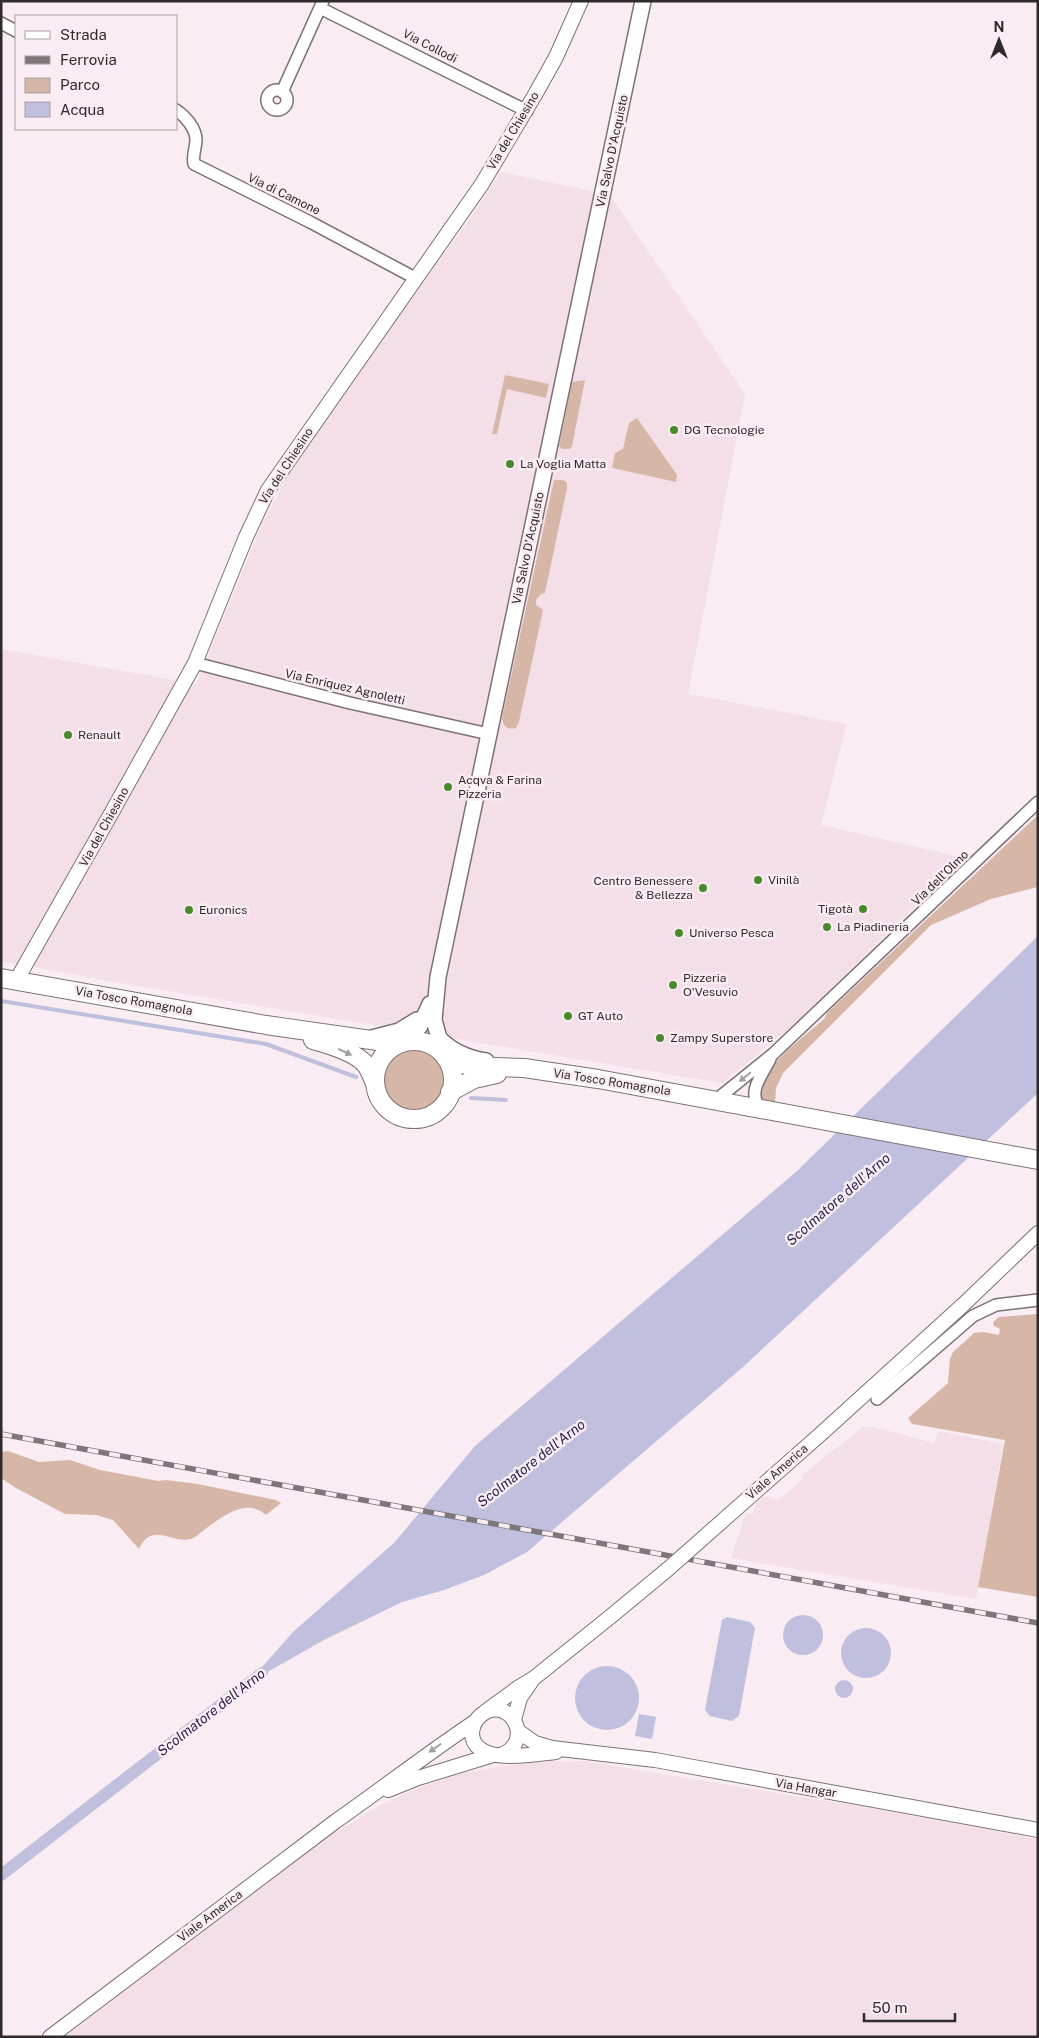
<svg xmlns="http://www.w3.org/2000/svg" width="1039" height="2038" font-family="'Public Sans',sans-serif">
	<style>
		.built { fill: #f4dfe9 }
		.green { fill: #d6b6a7 }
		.water { fill: #c0bfdd }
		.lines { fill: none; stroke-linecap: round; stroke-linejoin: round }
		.stream { stroke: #c0bfdd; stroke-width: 4 }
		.canal { stroke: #c0bfdd; stroke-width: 12 }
		.minor-casing { stroke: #7d7176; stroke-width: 14 }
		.tertiary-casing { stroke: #7d7176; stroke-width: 16 }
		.secondary-casing { stroke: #7d7176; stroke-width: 18 }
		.primary-casing { stroke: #7d7176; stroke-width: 20 }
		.minor { stroke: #fff; stroke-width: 11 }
		.tertiary { stroke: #fff; stroke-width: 14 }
		.secondary { stroke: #fff; stroke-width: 15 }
		.primary { stroke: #fff; stroke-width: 18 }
		.rail-casing { stroke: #7e767a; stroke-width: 5.5 }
		.rail { stroke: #f9ecf2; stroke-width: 4; stroke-dasharray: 11; stroke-linecap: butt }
		.tertiary-bridge-casing { stroke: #7d7176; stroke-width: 16; stroke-linecap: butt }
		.tertiary-bridge { stroke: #fff; stroke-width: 14 }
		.oneway { fill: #a19fa0 }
		.poi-dot { fill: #4b8a2c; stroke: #f9ecf2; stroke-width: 2 }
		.labels { text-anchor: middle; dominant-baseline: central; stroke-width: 5; stroke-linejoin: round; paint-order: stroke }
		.street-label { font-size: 12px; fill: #2f2a2d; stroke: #f9ecf2 }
		.poi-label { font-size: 12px; fill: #2f2a2d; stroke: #f9ecf2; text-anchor: start }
		.water-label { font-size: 14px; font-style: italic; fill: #2a244d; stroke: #f9ecf2 }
	</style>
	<rect width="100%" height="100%" fill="#f9ecf2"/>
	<!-- built -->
	<path class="built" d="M501,172L610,195L745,394L688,694L847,724L821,825L965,858L791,1027L722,1083L126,984L1,961V649L196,684L263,522L293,467L329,412L464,227Z
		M863,1427H874L934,1443L938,1431L1003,1444L976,1599L731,1558L746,1513L753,1514L756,1504L765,1496L778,1500L803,1479L801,1476Z
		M584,1761L879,1810L1038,1839V2037H64L312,1847L380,1805L421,1787L457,1774L510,1765L541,1762Z"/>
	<!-- green -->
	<path class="green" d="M505,375L549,384L546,398L507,389L497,434H492Z
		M585,380L572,446L570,449H562L559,446L560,442L572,382Z
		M637,418L677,475L676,482L612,468L615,453L623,449L629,423Z
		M554,480H563L567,483V488L545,593L541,594L536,600V605L543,610L519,722L516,728C508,730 503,727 502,718Z
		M1038,815V887L991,899L931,925L783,1073L776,1088L775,1103H766L762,1099C755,1069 805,1037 824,1019L827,1013Z
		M381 1079a33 33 0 1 1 66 0a33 33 0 1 1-66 0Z
		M1038,1314V1597L978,1587L1005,1440L912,1424L908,1418L948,1383L950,1359L953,1352L974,1333L983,1332L999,1335L1000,1329L994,1326L993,1322L999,1317Z
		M8,1451L39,1462L70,1460L100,1470L158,1481L166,1480L198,1484L276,1500L281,1503L266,1515C246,1497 222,1517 204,1530C200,1533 196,1537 191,1539C171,1544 152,1521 139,1549L113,1520L96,1515L65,1514L16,1488L1,1478V1452Z"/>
	<!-- water -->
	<path class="water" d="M1038,936V1093L743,1367L527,1552L484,1575L444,1590L402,1602L324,1640L248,1683L294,1631L394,1543L475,1446L797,1171Z
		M783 1635a20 20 0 1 1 40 0a20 20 0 1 1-40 0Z
		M727,1617L750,1622L755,1628L739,1716L732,1721L710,1716L705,1710L722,1620Z
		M841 1653a25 25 0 1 1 50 0a25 25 0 1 1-50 0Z
		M575 1698a32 32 0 1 1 64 0a32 32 0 1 1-64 0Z
		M835 1689a9 9 0 1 1 18 0a9 9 0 1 1-18 0Z
		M639,1714L656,1717L652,1739L635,1736Z"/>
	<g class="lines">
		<!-- stream -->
		<path class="stream" d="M1,1001L266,1044L356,1077
			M471,1098L506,1100"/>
		<!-- canal -->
		<path class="canal" d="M1,1875L262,1673"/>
		<defs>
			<path id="minor" d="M320,8L527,111
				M1,23L16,31
				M267 100a10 10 0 1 1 20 0a10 10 0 1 1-20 0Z
				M282,92L323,1
				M176,110C185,116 196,128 196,140C196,148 192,155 194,164L310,222L415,278
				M195,663L350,703L489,734
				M716,1100L773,1054L1038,802
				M761,1109C746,1093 762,1075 770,1059
				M877,1399L973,1316L996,1305L1038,1300"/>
			<path id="tertiary" d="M16,981L112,812L195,663L246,537L268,490L482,184L536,93L556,57L581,1
				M823,1432L964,1304L1038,1233
				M485,1712L519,1687L534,1678L610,1617
				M514,1720L520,1698L531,1682
				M518,1731L535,1743L552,1748L655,1760L1038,1830
				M501,1755C535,1742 511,1697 484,1713C477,1717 473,1725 472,1732C471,1767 535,1754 556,1752
				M388,1790L418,1778L493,1755
				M50,2037L336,1821C383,1788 428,1753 476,1721"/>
			<path id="secondary" d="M438,1037C451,1051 467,1058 486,1061
				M372,1038L399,1031L417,1020
				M402,1043L420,1026L430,1004
				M444,1056L434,1020L438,977L643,1"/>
			<path id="primary" d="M1,978L266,1025L399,1044
				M313,1040C328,1044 357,1053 366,1065C370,1070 372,1077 375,1083
				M375 1080a39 39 0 1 1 78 0a39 39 0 1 1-78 0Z
				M445,1057L454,1062L471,1066L524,1068L598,1079L1038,1160
				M450,1092L474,1079L497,1074"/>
		</defs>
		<!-- minor casing -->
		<use href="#minor" class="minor-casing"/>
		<!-- tertiary casing -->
		<use href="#tertiary" class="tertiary-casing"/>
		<!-- secondary casing -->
		<use href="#secondary" class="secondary-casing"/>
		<!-- primary casing -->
		<use href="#primary" class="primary-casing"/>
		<!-- minor -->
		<use href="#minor" class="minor"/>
		<!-- tertiary -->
		<use href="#tertiary" class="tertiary"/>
		<!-- secondary -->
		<use href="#secondary" class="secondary"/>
		<!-- primary -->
		<use href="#primary" class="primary"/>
		<defs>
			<path id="rail" d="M1,1434L1038,1623"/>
		</defs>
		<!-- rail casing -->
		<use href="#rail" class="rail-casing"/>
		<!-- rail -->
		<use href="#rail" class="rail"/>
		<defs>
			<path id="tertiary-bridge" d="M610,1617L668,1569L823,1432"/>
		</defs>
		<!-- tertiary-bridge casing -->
		<use href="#tertiary-bridge" class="tertiary-bridge-casing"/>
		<!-- tertiary-bridge -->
		<use href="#tertiary-bridge" class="tertiary-bridge"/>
	</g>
	<!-- one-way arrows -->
	<defs><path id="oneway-solid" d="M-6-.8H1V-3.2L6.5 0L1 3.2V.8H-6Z" transform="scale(1.25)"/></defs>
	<g class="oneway">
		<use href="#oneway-solid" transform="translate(345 1052) rotate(25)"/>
		<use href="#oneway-solid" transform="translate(745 1077) rotate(141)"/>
		<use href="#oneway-solid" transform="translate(435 1748) rotate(145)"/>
	</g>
	<!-- markers -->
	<g class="poi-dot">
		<circle cx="674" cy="430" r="5"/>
		<circle cx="510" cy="464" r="5"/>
		<circle cx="68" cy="735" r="5"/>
		<circle cx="448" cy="787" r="5"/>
		<circle cx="758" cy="880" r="5"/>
		<circle cx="703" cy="888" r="5"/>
		<circle cx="863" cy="909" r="5"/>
		<circle cx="189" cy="910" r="5"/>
		<circle cx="827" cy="927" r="5"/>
		<circle cx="679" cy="933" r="5"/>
		<circle cx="673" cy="985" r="5"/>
		<circle cx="568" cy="1016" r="5"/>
		<circle cx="660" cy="1038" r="5"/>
	</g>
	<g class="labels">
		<!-- street labels -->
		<g class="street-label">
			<text transform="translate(430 46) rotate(27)">Via Collodi</text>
			<text transform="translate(513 131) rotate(-59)">Via del Chiesino</text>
			<text transform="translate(612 151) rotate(-78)">Via Salvo D'Acquisto</text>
			<text transform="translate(284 194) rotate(26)">Via di Camone</text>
			<text transform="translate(286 466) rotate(-57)">Via del Chiesino</text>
			<text transform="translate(528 548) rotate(-78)">Via Salvo D'Acquisto</text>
			<text transform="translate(345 687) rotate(13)">Via Enriquez Agnoletti</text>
			<text transform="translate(104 827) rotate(-61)">Via del Chiesino</text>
			<text transform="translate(940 878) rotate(-44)">Via dell'Olmo</text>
			<text transform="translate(134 1001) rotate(10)">Via Tosco Romagnola</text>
			<text transform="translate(612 1082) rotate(9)">Via Tosco Romagnola</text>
			<text transform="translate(777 1472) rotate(-41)">Viale America</text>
			<text transform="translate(806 1788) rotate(10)">Via Hangar</text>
			<text transform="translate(210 1916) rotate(-37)">Viale America</text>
		</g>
		<!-- poi labels -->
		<g class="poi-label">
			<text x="684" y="430">DG Tecnologie</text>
			<text x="520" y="464">La Voglia Matta</text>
			<text x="78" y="735">Renault</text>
			<text x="458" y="780">Acqva &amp; Farina<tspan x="458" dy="14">Pizzeria</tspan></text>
			<text x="768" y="880">Vinilà</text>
			<text x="693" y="881" text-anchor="end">Centro Benessere<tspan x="693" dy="14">&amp; Bellezza</tspan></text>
			<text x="853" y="909" text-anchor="end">Tigotà</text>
			<text x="199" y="910">Euronics</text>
			<text x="837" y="927">La Piadineria</text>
			<text x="689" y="933">Universo Pesca</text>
			<text x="683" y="978">Pizzeria<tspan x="683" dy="14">O'Vesuvio</tspan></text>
			<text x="578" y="1016">GT Auto</text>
			<text x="670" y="1038">Zampy Superstore</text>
		</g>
		<!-- water labels -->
		<g class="water-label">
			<text transform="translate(838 1199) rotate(-41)">Scolmatore dell'Arno</text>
			<text transform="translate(531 1463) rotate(-38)">Scolmatore dell'Arno</text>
			<text transform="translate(211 1712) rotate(-38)">Scolmatore dell'Arno</text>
		</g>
	</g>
	<!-- border -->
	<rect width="1039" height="2038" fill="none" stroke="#2f2a2d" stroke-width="5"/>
	<!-- legend -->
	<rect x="15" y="15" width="162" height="115" fill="#f9ecf2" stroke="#a89ea3"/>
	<rect x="25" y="31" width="25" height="8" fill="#ffffff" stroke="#a89ea3"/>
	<text x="60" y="40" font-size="15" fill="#2f2a2d">Strada</text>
	<rect x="25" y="56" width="25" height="8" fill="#7e767a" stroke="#a89ea3"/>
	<text x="60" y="65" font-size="15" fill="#2f2a2d">Ferrovia</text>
	<rect x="25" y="78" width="25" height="15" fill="#d6b6a7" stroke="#a89ea3"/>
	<text x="60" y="90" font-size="15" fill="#2f2a2d">Parco</text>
	<rect x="25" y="102" width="25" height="15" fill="#c0bfdd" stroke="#a89ea3"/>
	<text x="60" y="115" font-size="15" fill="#2f2a2d">Acqua</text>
	<!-- north arrow -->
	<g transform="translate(999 40)" stroke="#f9ecf2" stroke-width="4" paint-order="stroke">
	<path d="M0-4L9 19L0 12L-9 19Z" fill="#2f2a2d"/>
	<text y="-8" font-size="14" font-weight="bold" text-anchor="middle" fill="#2f2a2d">N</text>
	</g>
	<!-- scale -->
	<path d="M864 2013v8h91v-8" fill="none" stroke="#2f2a2d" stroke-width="2.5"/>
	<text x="872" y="2013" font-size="15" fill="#2f2a2d" stroke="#f9ecf2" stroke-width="4" paint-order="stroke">50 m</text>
</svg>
